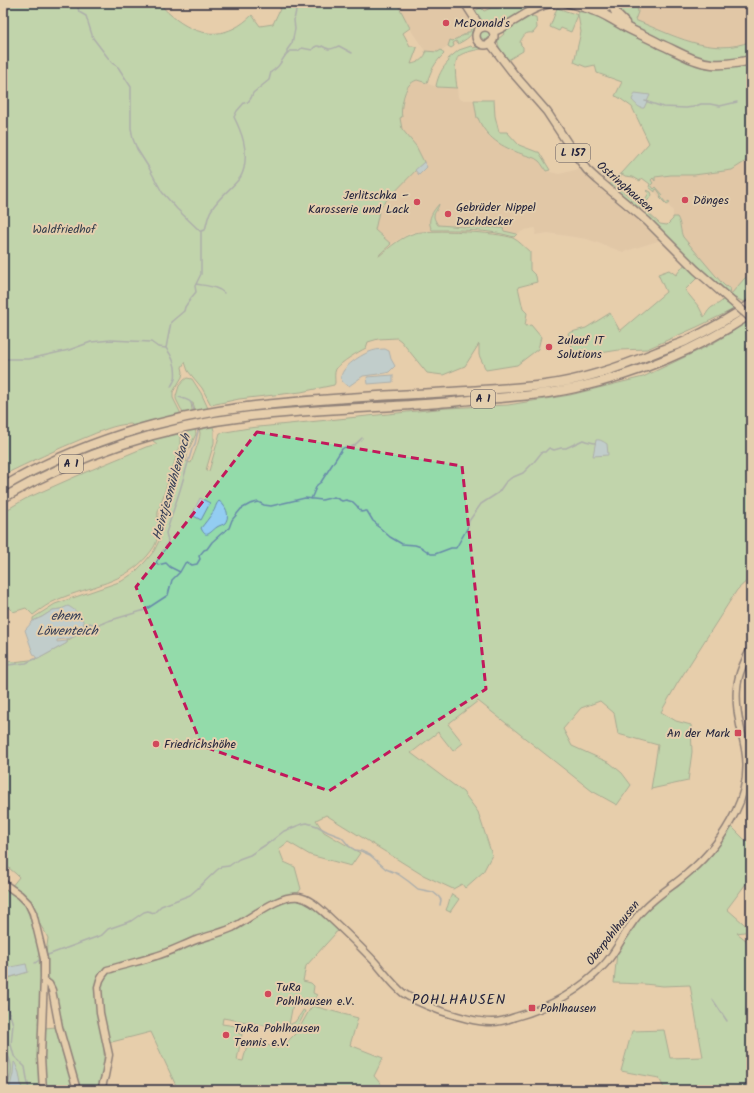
<svg xmlns="http://www.w3.org/2000/svg" width="754" height="1093" font-family="Kalam,sans-serif">
	<style>
		.built { fill: #d9bfa1 }
		.green { fill: #93dbaa; stroke: #5a7e72; fill-rule: evenodd }
		.water { fill: #93cdf2; stroke: #6689a9 }
		.lines { fill: none; stroke-linecap: round; stroke-linejoin: round }
		.stream { stroke: #6689a9; stroke-width: 1.5 }
		.secondary-casing { stroke: #22223b; stroke-width: 9 }
		.primary-casing { stroke: #22223b; stroke-width: 10 }
		.highway-casing { stroke: #22223b; stroke-width: 11 }
		.secondary { stroke: #e4cfae; stroke-width: 6 }
		.primary { stroke: #e4cfae; stroke-width: 7 }
		.highway { stroke: #e4cfae; stroke-width: 8 }
		.primary-bridge-casing { stroke: #22223b; stroke-width: 10; stroke-linecap: butt }
		.primary-bridge { stroke: #e4cfae; stroke-width: 7 }
		.marked { fill: none; stroke: #c2185b; stroke-width: 3; stroke-dasharray: 8 5; stroke-linejoin: round }
		.poi-dot { fill: #d1495b; stroke: #e4cfae; stroke-width: 1.5 }
		.labels { text-anchor: middle; dominant-baseline: central; stroke-width: 4; stroke-linejoin: round; paint-order: stroke }
		.shield { fill: #e4cfae; stroke: #5c565e; stroke-width: 1 }
		.shield-label { font-size: 11px; font-weight: bold; fill: #22223b }
		.poi-label { font-size: 12px; fill: #22223b; stroke: #e4cfae; text-anchor: start }
		.street-label { font-size: 12px; fill: #22223b; stroke: #e4cfae }
		.park-label { font-size: 12px; fill: #333e4c; stroke: #e4cfae }
		.water-label { font-size: 13px; font-style: italic; fill: #333c56; stroke: #e4cfae }
		.quarter-label { font-size: 14px; letter-spacing: 1px; fill: #22223b; stroke: #e4cfae }
	</style>
	<rect width="100%" height="100%" fill="#e7ceac"/>
	<filter id="ink" filterUnits="userSpaceOnUse"><feTurbulence type="fractalNoise" baseFrequency=".025" numOctaves="2"/><feDisplacementMap in="SourceGraphic" scale="8" xChannelSelector="R" yChannelSelector="G"/><feConvolveMatrix kernelMatrix="1 2 1 2 8 2 1 2 1" color-interpolation-filters="sRGB"/></filter>
	<g filter="url(#ink)">
		<!-- built -->
		<path class="built" d="M397,3H460L472,25L473,29L472,33L470,37L451,48L448,46L438,52L425,51L412,32Z
			M627,3H751L749,13L751,14V41L743,44L726,47H715L696,44L635,20Z
			M417,80L437,87L457,88L458,97L460,100H474L477,117L478,118L485,132L491,138L518,153L535,158L539,161L546,171L559,174L575,170L579,167L584,173V175L587,176L627,208L661,240L623,252L587,239L548,233L535,235L536,229L535,228L525,230L517,234L486,227L480,228L438,225L432,230L411,232L391,244L375,230L380,207L424,162L416,146L402,129L400,118L401,108L408,86L412,83Z
			M746,161L751,164V273L744,279L731,294L704,271L663,231L673,219V211L668,205L665,204L650,186L651,183L648,179L671,175H694L732,170Z
			M751,336V366L743,340Z"/>
		<!-- green -->
		<path class="green" d="M3,3H160C164,10 171,15 177,20C203,39 229,38 252,15L260,26L273,24L281,7L273,3H397L410,28L403,33L410,46H413L417,48L411,64C417,63 423,60 426,53L425,51L438,52L441,50L444,54C435,62 430,72 427,83L417,80C414,81 411,83 409,85C404,91 400,110 402,117L400,118L402,129L416,146L424,162L380,207L375,230L391,244L380,254L379,256C390,247 401,237 415,233C431,229 498,232 513,238C519,241 524,247 530,252V270L536,276L537,282L518,287L523,309L527,313L525,326L531,325L541,337L538,349L517,365L486,370L479,355V344L465,366L443,375L427,373L401,341L397,338L378,339L368,342L366,348C358,352 341,362 336,369C334,373 335,378 335,383L334,385L301,392L239,399L211,405L202,388L188,371L185,362L182,367L183,372L182,377L173,392V398L180,412V446L158,512C157,521 160,530 157,539C156,545 152,550 148,555C125,583 90,586 59,599C49,603 41,609 33,615L26,608L13,612L6,605L3,606V512L25,499L86,472L146,447L157,444L131,424C115,424 99,432 84,438C57,449 30,462 3,475V170L8,168L3,158Z
			M501,3H538L518,14L505,23L498,25L493,24L483,21L479,18L475,11L478,9L481,8L484,11L491,8H498L502,6Z
			M580,3H609C598,9 591,6 580,3Z
			M620,3H637L638,12L635,20C671,34 712,58 751,41V56L733,60L721,61L709,60L696,57L653,36L627,22L618,10Z
			M557,8L578,15V12C587,11 597,16 604,19L605,21L623,30L630,33L688,61L751,63V164L746,161L732,170L694,175H671L655,177V181L653,178L651,180L653,183L651,185L654,189L656,187L663,195L661,197L666,203L669,201L670,203L667,205L660,198L661,195L657,189L655,190V192L649,187L650,184L642,178L640,181L633,177L625,176L622,174L616,183L619,185L618,188L638,202L641,200L644,201L649,193L646,191L647,190L651,192L652,195L641,209L609,184L622,173L649,143L632,107L618,97L615,96L622,82L597,73L595,65L586,67L574,62L581,32L578,15L571,32L561,28L559,31L550,27Z
			M527,16L536,17L537,28L533,33C525,32 524,35 520,42L521,45L523,47V51L508,60C503,54 497,47 498,39L504,34L503,32L510,28Z
			M470,25H472C475,36 466,39 458,44L456,41L453,43L454,46L451,48L448,46L450,40L453,41L455,39H457V38H459L461,36H463V35H465V34H467V32H470L471,28H470Z
			M480.5 35a4.5 4.5 0 1 1 9 0a4.5 4.5 0 1 1-9 0Z
			M471,46L473,48L477,47L484,48C478,50 463,52 459,56C453,61 456,80 457,88L437,87L436,86C438,76 442,68 449,61L448,59L459,50Z
			M474,100H494L495,116L499,132H507L519,145L537,152H539L550,170L546,171C544,168 542,164 539,161C535,157 527,156 522,154C502,147 486,138 478,118H477Z
			M439,204C436,215 430,213 438,225L480,228L486,227L503,228L504,231L517,234L514,237C488,229 459,230 432,230C426,220 433,211 439,204Z
			M647,212L660,224L667,225L673,219V217H677C681,223 680,231 683,237L721,282L725,286L730,288L731,294L744,279L751,273V297L744,302L731,296V294L688,257L646,214Z
			M685,264L698,277L685,290L699,307L704,317C707,313 709,308 714,306C718,304 720,303 723,300L734,309L697,327L647,349L619,350L575,357L568,333L586,328L610,313L620,331L666,292L658,274L669,270L676,275Z
			M747,320L751,323V343L747,345L746,347L751,366V577L737,590L677,684L661,712L676,721L691,725L692,752L688,781L651,789L658,745L618,734L614,713L600,701L581,708L563,729L572,746L610,763L622,773L631,785L617,805L592,791L478,701L448,724L463,743L453,751L438,732L411,753L463,792L478,812L492,855L483,872L465,888L462,884L453,889L421,874L326,815L316,820L324,832L360,853L351,866L310,855L288,842L279,849L284,862L295,867L301,889L292,900C312,901 326,918 340,930L335,933V934L306,966L303,981L311,983L314,986L313,993L317,995L308,1007L293,1004L289,1025L295,1022L302,1012L303,1010L305,1011C302,1019 298,1028 291,1030L223,1018L222,1024L236,1026L238,1030L239,1034H242L237,1060L243,1061L247,1045H267L276,1048L284,1045L295,1034L300,1027L310,1009L313,1006L358,1018L350,1045L383,1058L374,1076L386,1090H178L151,1032L104,1044V1090H45L43,1060L45,1028L56,1027L62,1024L54,986L48,977L47,971L46,954L48,938L45,932L38,922L35,912L12,886L19,877L16,874L3,863V673L7,667L9,661L13,662L38,659L67,643V641L81,632L61,609L53,610L42,617L33,621V618L55,604L122,581L135,572L145,562L154,551L160,539L161,520L169,492L171,480L182,445L184,421L182,411L176,399V396L179,386L184,380L187,378L192,379L201,393L207,406L210,414L214,431V443L206,470L209,471L220,433L249,428L447,408L508,405L570,395L643,377L710,345L732,332ZM191,403H193C195,412 199,424 200,433C200,441 193,456 191,463L186,461L188,451L196,434Z
			M732,827L747,842L751,837V885L748,881L727,909L751,930V931L737,933L751,944V1090H665L659,1078L621,1071L632,1031L664,1030L670,1058L703,1057L690,985L663,986L644,984L614,983L617,952L630,935L642,915L666,894L678,887L711,856Z
			M3,885L22,900L26,906L38,943L41,986L38,1024L40,1028L41,1090H3ZM26,964L27,972L9,978H7Z
			M452,894L459,899L450,912L446,910C449,904 449,899 452,894Z"/>
		<!-- water -->
		<path class="water" d="M635,93L650,95L644,108C639,109 635,103 632,100Z
			M424,162L427,167L419,175L415,170Z
			M385,349L389,351L391,359L395,366L389,372L386,373L363,376L349,386C346,385 344,384 342,381C336,370 361,355 369,352C374,350 379,349 385,349Z
			M393,375V382L368,384L367,377Z
			M596,440C600,439 604,442 607,444L608,455L593,456Z
			M200,498L210,503L201,520L192,515Z
			M219,501C225,505 231,515 225,523C223,525 220,525 217,527C210,532 206,540 201,528C205,523 209,518 213,512C216,508 215,505 219,501Z
			M68,606C80,612 92,627 76,636C70,639 63,639 57,640V642L67,641V643L38,659H37L33,653L25,630L33,621L42,617L53,610L61,609Z
			M26,964L28,972L7,978L6,968Z
			M14,1062L15,1063L19,1073L22,1090H9L13,1074Z"/>
		<g class="lines">
			<!-- stream -->
			<path class="stream" d="M77,3L79,12L86,16L93,38L112,63L118,67L131,87V128L133,139L137,149L149,168L162,192L177,209L200,231
				M287,53V50L292,43L295,29L294,20L297,6L295,3
				M645,101L663,107L686,108L693,107L701,104H710L720,106L737,102
				M201,231L205,230C207,223 208,214 212,209C219,197 231,189 239,179C242,176 243,172 244,168C248,149 242,133 234,117L237,111L244,103L248,102L251,98L253,93L269,80L271,72L274,70C276,68 278,67 279,65C283,60 284,55 290,51H298L302,48L312,50C315,46 317,45 321,47L322,46C330,51 331,49 339,46L352,53
				M196,284C206,286 217,286 224,293
				M3,359H29L69,350L91,342L111,340L151,342L158,347L166,348
				M171,387C172,384 174,382 175,379C177,367 173,357 166,348L171,322L184,311L185,307L191,298L196,292L195,286L201,274V231
				M179,397C190,401 192,400 194,412
				M311,499L317,485L321,482L342,449L345,447C352,449 357,443 362,438
				M180,572L170,567L166,563L158,565L156,562L165,548L168,541L166,533L180,490L192,449L195,444L198,431L197,428
				M82,627H83L90,623L96,626L108,621L145,610L168,595L172,580L180,572L185,563L187,562L192,565L197,564L200,559L199,556L204,550L207,549L212,542L222,533L229,528L232,520L241,509L250,504L258,502L264,505L271,506L305,498L322,500L334,497L342,501L346,500L353,502L357,506L361,512L366,511H367L373,521L377,524V526L380,528L390,537L402,544L415,545L421,547L431,554H435L451,548H456L468,527L469,521L481,504L498,493L505,483L511,478L523,473L534,462L542,452H545L549,448L554,450L561,448H566L583,440C587,442 591,442 595,443
				M3,665H4
				M8,665L26,663L37,658
				M3,923V927
				M45,956L102,935L108,929L131,921L144,912L148,911L154,913L161,906L190,895L197,889L217,870L221,867L229,866L239,859L250,855L270,842L284,831L302,824L307,823L317,826L328,832L341,837L344,840L349,846L355,850L361,851L370,855L386,869L398,874L408,881L418,889L433,892L439,897L441,900L440,905
				M35,963L42,958
				M3,977L8,975
				M3,984L6,1003L13,1024L11,1045L14,1056L25,1067L29,1090
				M713,1000L727,1021
				M3,1007L4,1024L3,1033
				M3,1047C10,1058 14,1067 9,1081C8,1084 6,1086 6,1090"/>
			<defs>
				<path id="secondary" d="M3,883L20,895L28,903L33,913L41,946L44,959V976L41,1057L43,1090
					M44,981L49,984L52,990L59,1027L77,1090
					M101,1090L105,1076L109,1055L100,1013L98,987L100,980L103,975L107,970L111,969C126,964 141,961 156,956C170,952 183,945 196,940C208,936 221,933 232,928C250,919 279,894 299,897C310,899 319,908 327,915C343,930 359,945 374,961C384,972 392,984 403,993C414,1001 428,1006 441,1011C457,1016 475,1022 492,1022C500,1022 507,1020 515,1017C548,1008 580,991 604,965C620,948 627,924 645,908C658,894 675,885 689,872C708,856 724,835 735,813C745,793 749,771 745,749C741,728 735,709 737,688C738,674 745,660 751,648"/>
				<path id="primary" d="M465,3L481,28
					M567,3C584,6 595,16 612,5
					M476 36a9 9 0 1 1 18 0a9 9 0 1 1-18 0Z
					M493,32C514,24 530,7 552,3
					M490,43L513,73L547,112L572,150L587,170L598,180L647,221L696,270L729,299"/>
				<path id="highway" d="M612,5L617,15L625,23
					M592,10C604,13 611,19 622,25C634,32 648,37 660,44C677,51 693,62 712,64C725,65 738,63 751,60
					M3,487C80,442 167,416 255,406C335,396 417,395 498,389C513,388 529,387 545,385C584,380 621,367 657,352C667,348 677,345 686,341C709,330 730,318 751,304
					M3,498C79,454 164,426 251,416C313,409 376,408 439,403C453,402 467,400 482,399C513,397 544,395 575,388C638,374 698,349 751,314"/>
			</defs>
			<!-- secondary casing -->
			<use href="#secondary" class="secondary-casing"/>
			<!-- primary casing -->
			<use href="#primary" class="primary-casing"/>
			<!-- highway casing -->
			<use href="#highway" class="highway-casing"/>
			<!-- secondary -->
			<use href="#secondary" class="secondary"/>
			<!-- primary -->
			<use href="#primary" class="primary"/>
			<!-- highway -->
			<use href="#highway" class="highway"/>
			<defs>
				<path id="primary-bridge" d="M729,299L751,318"/>
			</defs>
			<!-- primary-bridge casing -->
			<use href="#primary-bridge" class="primary-bridge-casing"/>
			<!-- primary-bridge -->
			<use href="#primary-bridge" class="primary-bridge"/>
		</g>
	</g>
	<!-- marked area -->
	<path d="M0 0H754V1093H0ZM257,432L462,466L486,689L329,791L202,746L136,587Z" fill="#e7ceac" fill-opacity=".55" fill-rule="evenodd"/>
	<path class="marked" d="M257,432L462,466L486,689L329,791L202,746L136,587Z"/>
	<!-- markers -->
	<g class="poi-dot">
		<circle cx="446" cy="23" r="4"/>
		<circle cx="685" cy="200" r="4"/>
		<circle cx="417" cy="202" r="4"/>
		<circle cx="448" cy="214" r="4"/>
		<circle cx="549" cy="347" r="4"/>
		<rect x="734" y="729" width="8" height="8" rx="2"/>
		<circle cx="156" cy="744" r="4"/>
		<circle cx="268" cy="994" r="4"/>
		<rect x="528" y="1004" width="8" height="8" rx="2"/>
		<circle cx="226" cy="1035" r="4"/>
	</g>
	<g class="labels">
		<!-- shield labels -->
		<g class="shield">
			<rect x="556" y="144" width="34" height="18" rx="3"/>
			<rect x="471" y="390" width="24" height="18" rx="3"/>
			<rect x="59" y="455" width="24" height="18" rx="3"/>
		</g>
		<g class="shield-label">
			<text x="573" y="153">L 157</text>
			<text x="483" y="399">A 1</text>
			<text x="71" y="464">A 1</text>
		</g>
		<!-- poi labels -->
		<g class="poi-label">
			<text x="454" y="23">McDonald's</text>
			<text x="409" y="195" text-anchor="end">Jerlitschka –<tspan x="409" dy="14">Karosserie und Lack</tspan></text>
			<text x="693" y="200">Dönges</text>
			<text x="456" y="207">Gebrüder Nippel<tspan x="456" dy="14">Dachdecker</tspan></text>
			<text x="557" y="340">Zulauf IT<tspan x="557" dy="14">Solutions</tspan></text>
			<text x="730" y="733" text-anchor="end">An der Mark</text>
			<text x="164" y="744">Friedrichshöhe</text>
			<text x="276" y="987">TuRa<tspan x="276" dy="14">Pohlhausen e.V.</tspan></text>
			<text x="540" y="1008">Pohlhausen</text>
			<text x="234" y="1028">TuRa Pohlhausen<tspan x="234" dy="14">Tennis e.V.</tspan></text>
		</g>
		<!-- street labels -->
		<g class="street-label">
			<text transform="translate(625 187) rotate(41)">Ostringhausen</text>
			<text transform="translate(613 933) rotate(-52)">Oberpohlhausen</text>
		</g>
		<!-- park labels -->
		<g class="park-label">
			<text x="64" y="229">Waldfriedhof</text>
		</g>
		<!-- water labels -->
		<g class="water-label">
			<text transform="translate(172 487) rotate(-74)">Heintjesmühlenbach</text>
			<text x="67" y="616">ehem.<tspan x="67" dy="15">Löwenteich</tspan></text>
		</g>
		<!-- quarter labels -->
		<g class="quarter-label">
			<text x="459" y="1000">POHLHAUSEN</text>
		</g>
	</g>
	<!-- margin -->
	<rect width="754" height="1093" fill="none" stroke="#e4cfae" stroke-width="16"/>
	<rect x="8" y="8" width="738" height="1077" fill="none" stroke="#22223b" stroke-width="1.5" filter="url(#ink)"/>
</svg>
